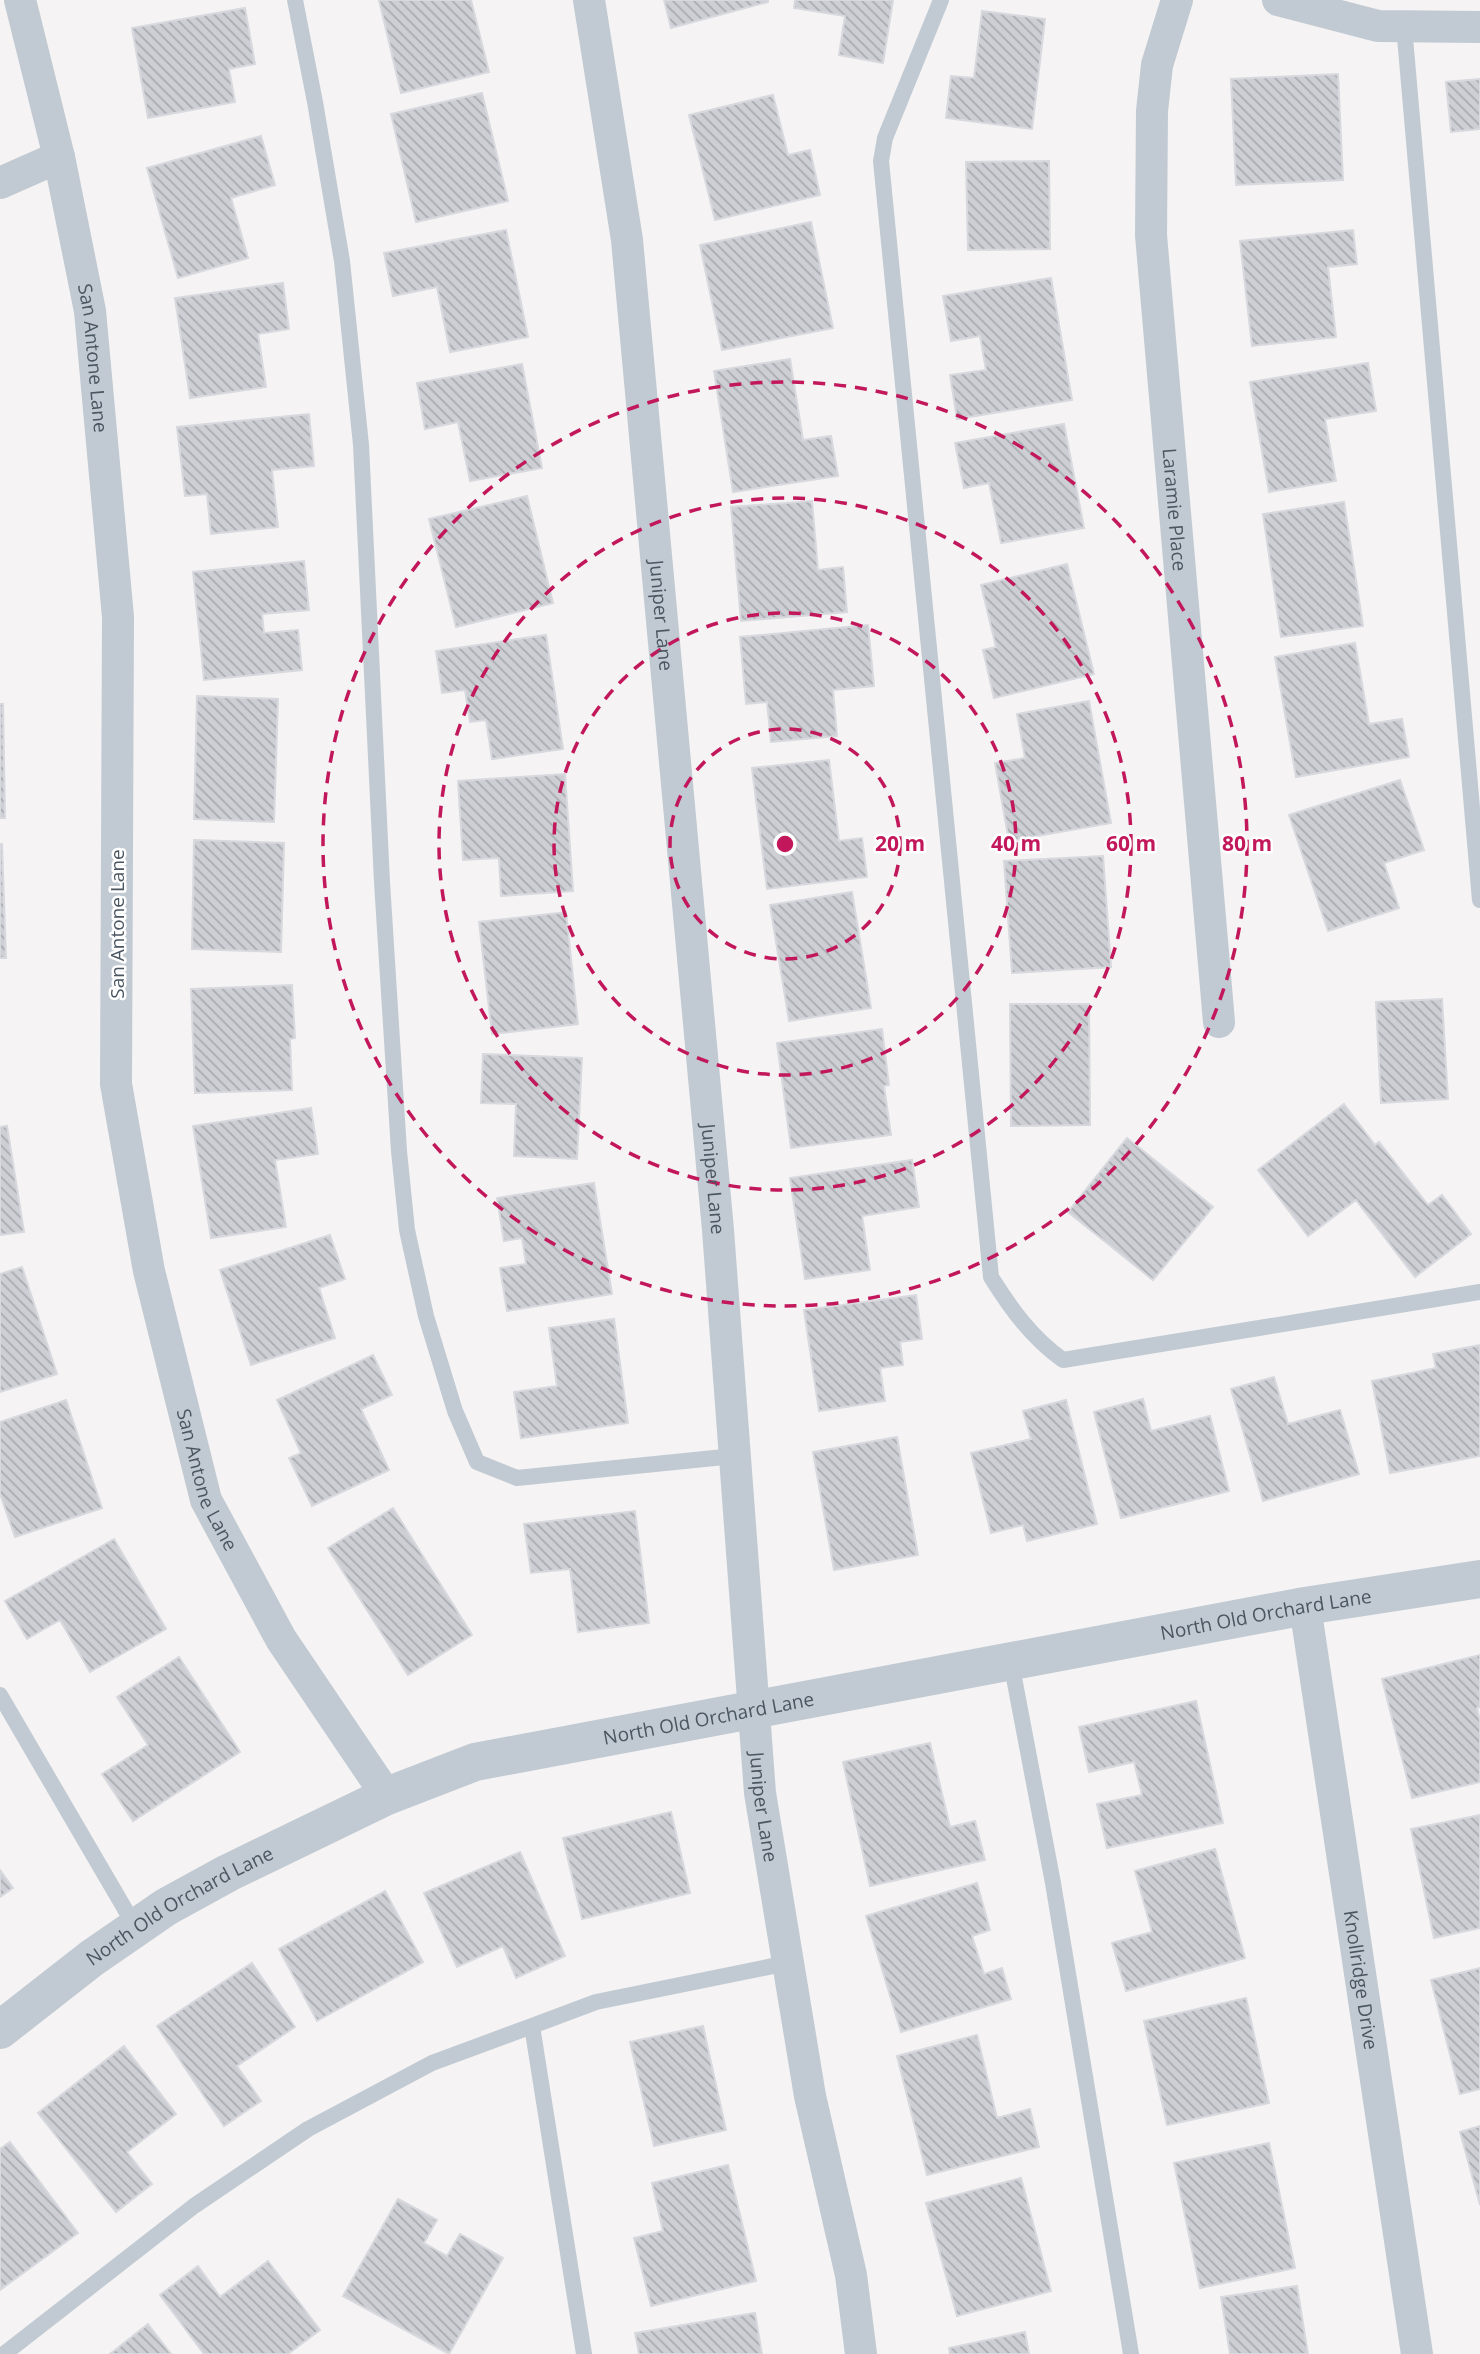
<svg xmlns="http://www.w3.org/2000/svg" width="1480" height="2354" font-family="'Open Sans',sans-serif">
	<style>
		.building { fill: url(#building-back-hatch); stroke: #d7d9de; stroke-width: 2 }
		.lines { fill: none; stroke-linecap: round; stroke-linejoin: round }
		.service { stroke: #c1cad2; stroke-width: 16 }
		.minor { stroke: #c1cad2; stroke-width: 32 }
		.tertiary { stroke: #c1cad2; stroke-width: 38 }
		.ring { fill: none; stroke: #c2185b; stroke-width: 3.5; stroke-dasharray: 12 9 }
		.labels { text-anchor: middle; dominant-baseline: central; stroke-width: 5; stroke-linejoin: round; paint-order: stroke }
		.street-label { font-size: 19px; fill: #4a5661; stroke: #fff }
		.centre { fill: #c2185b; stroke: #fff; stroke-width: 3.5 }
		.ring-label { font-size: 21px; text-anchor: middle; font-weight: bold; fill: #c2185b; stroke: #fff; stroke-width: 5; stroke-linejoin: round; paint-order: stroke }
	</style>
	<defs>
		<pattern id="building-back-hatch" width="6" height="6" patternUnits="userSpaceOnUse" patternTransform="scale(1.75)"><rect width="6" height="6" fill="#cdcfd5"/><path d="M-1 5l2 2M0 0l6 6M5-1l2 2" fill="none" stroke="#a8abb0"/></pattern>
	</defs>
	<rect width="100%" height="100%" fill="#f5f3f3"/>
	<!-- building -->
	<path class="building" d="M379,0H471L489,72L401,93Z
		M664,0H768V2L671,28Z
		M795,0H893L883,63L839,55L845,16L794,8Z
		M245,8L255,64L229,69L235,102L148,118L132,28Z
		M982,11L1045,19L1032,129L946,118L951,76L974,78Z
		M1338,74L1343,180L1236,185L1231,79Z
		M1480,79V129L1451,132L1446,82Z
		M482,93L508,201L416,222L391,114Z
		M773,95L788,155L810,150L820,195L715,220L689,115Z
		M261,136L275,185L231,198L248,258L178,278L147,168Z
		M1049,161L1050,249L968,250L966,162Z
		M811,222L833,328L722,350L700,245Z
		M506,230L528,337L450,352L437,287L393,296L384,253Z
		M1353,230L1357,264L1328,267L1336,337L1252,346L1240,241Z
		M1051,278L1072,400L957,419L950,375L986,370L980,336L951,341L943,296Z
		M283,283L289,329L258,334L266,387L190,398L175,298Z
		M790,359L803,440L831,436L838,476L733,492L714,371Z
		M1368,363L1376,411L1325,419L1336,481L1269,492L1250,382Z
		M522,364L542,468L470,481L458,422L425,429L417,383Z
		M309,414L314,466L272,470L278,527L211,534L207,494L185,496L177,427Z
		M1064,424L1084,528L1001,543L989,483L964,488L955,443Z
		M527,496L553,603L456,627L429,519Z
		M812,501L818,570L843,567L847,612L741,621L731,507Z
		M1344,502L1363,626L1281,637L1263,514Z
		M304,561L309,610L262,614L264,633L298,630L302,670L204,680L193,572Z
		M1067,564L1094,674L994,698L983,650L996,647L981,585Z
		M868,625L874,686L833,690L837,736L771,742L767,702L746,704L740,637Z
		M546,635L563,749L492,759L486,720L470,722L465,690L442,693L436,651Z
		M1355,643L1369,724L1402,719L1409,757L1296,777L1275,657Z
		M197,696L278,699L274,822L194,819Z
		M1089,701L1111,823L1009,841L995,763L1025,758L1017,714Z
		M0,704H3L5,818H0Z
		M829,760L839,841L862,838L867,877L767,889L752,768Z
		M565,774L573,891L501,896L499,858L463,860L458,781Z
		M1400,780L1424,850L1384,863L1399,908L1328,931L1289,815Z
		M194,840L284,843L281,952L192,949Z
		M0,844H2L6,958H0Z
		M1103,856L1111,967L1012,973L1004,861Z
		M852,892L871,1008L789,1021L770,905Z
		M566,912L578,1024L492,1034L479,922Z
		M292,985L295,1038L290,1039L292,1090L195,1093L191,989Z
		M1442,999L1448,1099L1381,1103L1376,1002Z
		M1010,1004H1089L1090,1125L1011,1126Z
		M882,1029L889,1085L884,1086L891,1135L791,1148L777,1043Z
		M483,1054L582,1058L577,1159L514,1156L516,1104L481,1103Z
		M1344,1104L1375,1145L1379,1142L1428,1205L1442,1195L1471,1234L1415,1277L1356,1200L1308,1236L1258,1170Z
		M311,1108L318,1154L275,1160L286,1227L211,1238L193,1126Z
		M7,1126L24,1232L0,1235V1127Z
		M1127,1138L1213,1207L1153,1280L1068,1212Z
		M912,1160L919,1207L862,1216L870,1270L805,1279L790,1178Z
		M594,1183L612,1294L507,1311L500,1268L526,1264L522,1238L504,1241L497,1198Z
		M330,1235L345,1279L319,1288L335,1338L251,1365L220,1270Z
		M22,1267L57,1374L0,1392V1274Z
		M916,1295L922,1339L900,1342L903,1365L880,1368L885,1401L819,1411L804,1310Z
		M614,1319L628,1423L521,1438L514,1392L557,1386L549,1328Z
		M1480,1345V1456L1390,1473L1372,1381L1436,1368L1433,1354Z
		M373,1355L392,1395L361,1409L389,1470L312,1506L289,1458L301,1453L277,1400Z
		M1274,1377L1288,1424L1340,1410L1359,1474L1263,1501L1231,1389Z
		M1143,1399L1151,1431L1210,1416L1229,1491L1121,1518L1094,1412Z
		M66,1400L102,1508L15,1537L0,1494V1422Z
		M1066,1400L1097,1524L1027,1541L1023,1525L991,1533L971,1453L1031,1439L1023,1411Z
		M897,1437L918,1555L834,1570L813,1452Z
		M393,1508L472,1635L408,1675L328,1548Z
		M635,1511L649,1623L578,1632L570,1569L531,1573L524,1524Z
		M114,1539L166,1629L90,1672L60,1620L27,1639L5,1601Z
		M1480,1655V1707L1477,1708L1480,1721V1782L1412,1798L1382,1679Z
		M179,1657L240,1752L133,1821L102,1774L148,1745L117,1697Z
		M1196,1701L1223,1823L1107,1848L1097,1804L1142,1795L1134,1762L1089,1772L1079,1727Z
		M930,1743L950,1827L975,1821L985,1860L870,1886L843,1762Z
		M671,1812L690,1893L582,1919L563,1838Z
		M1480,1815V1928L1434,1938L1411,1829Z
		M1215,1849L1245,1958L1126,1991L1112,1943L1152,1932L1135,1871Z
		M520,1852L565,1956L516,1978L503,1946L457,1967L424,1893Z
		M0,1870L13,1888L0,1897Z
		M977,1883L990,1930L972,1936L984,1974L1002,1968L1011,1999L901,2032L866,1916Z
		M385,1891L423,1962L317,2021L279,1949Z
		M252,1963L295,2027L237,2066L261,2101L224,2126L157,2026Z
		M1480,1968V2089L1460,2094L1431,1980Z
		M1246,1998L1269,2103L1167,2125L1144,2021Z
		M703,2026L726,2130L654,2146L630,2042Z
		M977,2035L997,2118L1030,2109L1039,2147L927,2175L897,2056Z
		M124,2046L176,2114L127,2152L152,2184L116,2212L38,2113Z
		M1480,2126V2205L1460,2132Z
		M10,2142L78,2233L0,2290V2149Z
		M1269,2143L1295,2268L1200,2288L1174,2163Z
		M728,2165L756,2281L651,2306L634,2238L663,2231L652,2183Z
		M1021,2178L1051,2291L957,2316L926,2203Z
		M398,2199L437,2220L424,2243L447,2256L460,2234L503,2258L449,2354L343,2296Z
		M268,2261L320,2330L288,2354H204L160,2295L198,2266L220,2297Z
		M1297,2286L1308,2354H1230L1221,2297Z
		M755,2313L762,2354H639L635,2333Z
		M148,2324L171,2354H110Z
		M1025,2332L1029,2354H950L949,2348Z"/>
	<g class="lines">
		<!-- service -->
		<path class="service" d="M295,0L315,102L342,261L361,445L382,882L399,1151L407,1230L426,1316L455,1411L477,1462L517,1478L734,1456
			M941,0L885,138L881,161L991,1277C1011,1309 1032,1338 1063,1360L1480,1292
			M1404,26L1480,900
			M1011,1662L1053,1883L1131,2354
			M0,1695L136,1928
			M4,2354L194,2206L308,2129L432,2063L532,2026
			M584,2354L532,2026L596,2002L788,1963"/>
		<!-- minor -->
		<g class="minor">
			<path id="s1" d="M20,0L59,157L90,311L118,617L116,1084L149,1271L206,1500L281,1639L387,1796"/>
			<path id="s2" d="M589,0L627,240L718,1230L760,1793L810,2096L851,2275L861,2354"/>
			<path id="s3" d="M1177,0L1157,65L1152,111L1151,235L1219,1022"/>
			<path d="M1278,0L1378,26L1480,27"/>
			<path d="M0,183L59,157"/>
			<path id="s4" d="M1305,1606L1417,2354"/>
		</g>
		<!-- tertiary -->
		<path class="tertiary" id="s5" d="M0,2030L92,1958L166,1907L228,1873L387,1796L475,1762L1305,1606L1480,1579"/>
	</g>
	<!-- distance rings -->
	<g class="ring">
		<circle cx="785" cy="844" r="115"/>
		<circle cx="785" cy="844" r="231"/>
		<circle cx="785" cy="844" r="346"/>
		<circle cx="785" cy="844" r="462"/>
	</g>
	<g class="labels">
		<!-- street labels -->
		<g class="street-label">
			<text stroke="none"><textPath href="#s1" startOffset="366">San Antone Lane</textPath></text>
			<text stroke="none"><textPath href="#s3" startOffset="514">Laramie Place</textPath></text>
			<text stroke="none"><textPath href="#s2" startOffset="620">Juniper Lane</textPath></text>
			<text transform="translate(117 924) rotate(-90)">San Antone Lane</text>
			<text stroke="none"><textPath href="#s2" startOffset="1186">Juniper Lane</textPath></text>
			<text stroke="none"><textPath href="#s1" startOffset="1500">San Antone Lane</textPath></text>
			<text stroke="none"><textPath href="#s5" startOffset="1353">North Old Orchard Lane</textPath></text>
			<text stroke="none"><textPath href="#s5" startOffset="786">North Old Orchard Lane</textPath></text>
			<text stroke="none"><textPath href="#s2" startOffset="1816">Juniper Lane</textPath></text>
			<text stroke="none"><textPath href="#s5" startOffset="219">North Old Orchard Lane</textPath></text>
			<text stroke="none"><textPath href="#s4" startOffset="378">Knollridge Drive</textPath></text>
		</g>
	</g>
	<circle cx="785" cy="844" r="10" class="centre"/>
	<g class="ring-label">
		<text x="900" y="851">20 m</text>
		<text x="1016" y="851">40 m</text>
		<text x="1131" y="851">60 m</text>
		<text x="1247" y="851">80 m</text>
	</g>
</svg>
